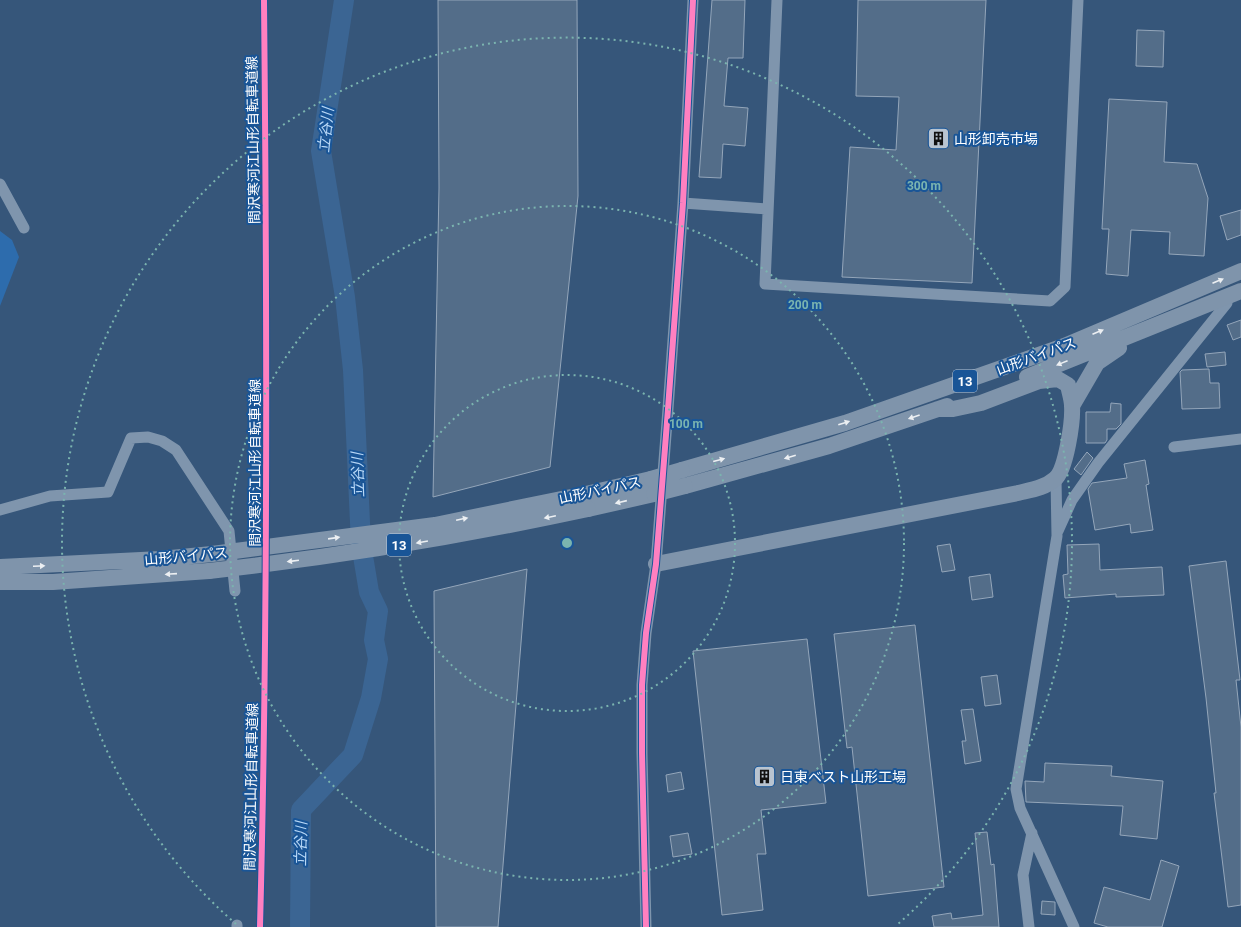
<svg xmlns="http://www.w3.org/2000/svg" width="1241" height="927" font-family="Roboto,'Noto Sans JP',sans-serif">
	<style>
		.green { fill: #2d6cad }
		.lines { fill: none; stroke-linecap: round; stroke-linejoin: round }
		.river { stroke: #3b6593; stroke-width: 20 }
		.building { fill: #536d89; stroke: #94a6ba }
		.minor { stroke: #7f95ad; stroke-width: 11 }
		.highway { stroke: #7f94ab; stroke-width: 16 }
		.highway-bridge { stroke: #7f94ab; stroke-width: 16 }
		.cycleway-casing { stroke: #195597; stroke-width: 8 }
		.cycleway { stroke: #ff80c0; stroke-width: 6 }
		.oneway { fill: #eceff2 }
		.ring { fill: none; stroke: #7bb4af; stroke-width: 2; stroke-dasharray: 2 4 }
		.labels { text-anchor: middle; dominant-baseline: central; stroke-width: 4; stroke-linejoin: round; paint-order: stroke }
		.shield { fill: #195597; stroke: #bacce0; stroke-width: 1 }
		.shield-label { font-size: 13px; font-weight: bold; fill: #fff }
		.poi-label { font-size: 14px; fill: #fff; stroke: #195597; text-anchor: start }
		.street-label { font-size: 14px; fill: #fff; stroke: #195597 }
		.water-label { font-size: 15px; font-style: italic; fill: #b8d8f7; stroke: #195597 }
		.centre { fill: #7bb4af; stroke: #195597; stroke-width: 2 }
		.ring-label { font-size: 12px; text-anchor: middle; font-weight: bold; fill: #7bb4af; stroke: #195597; stroke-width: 4; stroke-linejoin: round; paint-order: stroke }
	</style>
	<rect width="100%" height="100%" fill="#36567a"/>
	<!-- green -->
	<path class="green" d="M0,231L12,240L19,257L0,306Z"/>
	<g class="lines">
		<!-- river -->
		<path class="river" d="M300,927L301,810L353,755L371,698L378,659L374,640L378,611L369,592L361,544L353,370L345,297L321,151L344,0"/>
	</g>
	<!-- building -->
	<path class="building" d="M438,0H577L578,196L550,467L433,497L439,188Z
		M712,0H745L743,58H728L724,106L748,108L745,146L723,144L721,178L699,177Z
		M858,0H986L972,283L842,277L850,147L896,150L899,97L856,96Z
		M1137,30L1164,31L1163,67L1136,66Z
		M1109,99L1167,102L1164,162L1197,164L1208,198L1204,256L1169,254L1170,232L1131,230L1128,276L1106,274L1109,229H1102Z
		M1241,210V235L1227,240L1220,216Z
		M1241,320V337L1233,340L1227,325Z
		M1225,352L1226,365L1207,367L1205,354Z
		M1209,369L1210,383H1219L1220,408L1182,409L1180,372L1182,370Z
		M1111,403L1121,404V424L1116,429H1107V440L1105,443H1086V412H1110Z
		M1087,452L1093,458L1081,475L1074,469Z
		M1145,460L1149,484L1146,485L1153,530L1131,533L1130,524L1095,530L1088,489L1092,483L1127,478L1124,464Z
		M950,544L955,570L942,572L937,546Z
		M1099,544L1100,570L1162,567L1164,595L1116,597V594L1065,598L1063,575L1068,574L1067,545Z
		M1226,561L1240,680H1236L1241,727V905L1228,907L1214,793H1216L1206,698L1189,566Z
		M527,569L498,927H436L434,591Z
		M990,574L993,597L972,600L969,577Z
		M915,625L944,887L868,896L852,747L847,748L834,634Z
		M807,639L826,803L761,810L766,854H757L763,910L722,915L693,651Z
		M997,675L1001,704L985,706L981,677Z
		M973,709L981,761L965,764L962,741H966L961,710Z
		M1045,763L1112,766L1111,776L1163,781L1157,839L1120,835L1123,806L1026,802L1025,781L1044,782Z
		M681,772L684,789L668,792L666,775Z
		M987,832L991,865L994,864L999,927H934L932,916L951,913L952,919L983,915L975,833Z
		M688,833L692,854L673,857L670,836Z
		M1161,860L1179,866L1162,927H1108L1094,923L1104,887L1150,900Z
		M1042,901L1055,902V915L1041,914Z"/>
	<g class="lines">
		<!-- minor -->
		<path class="minor" d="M777,0L765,284L1050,301L1065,287L1078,0
			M0,184L24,228
			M683,203L768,209
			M1174,447L1241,439
			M1056,479L1057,536L1016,789L1020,808L1074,927
			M0,510L50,496L108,492L131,438L148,437L162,441L176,450L229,531L235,591
			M1058,531L1072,500L1098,463L1227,303
			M237,927V925
			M646,927L642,753V685L646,633L656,564L668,409L683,203L693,0
			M1029,927L1023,875L1032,833"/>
		<!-- highway -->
		<path class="highway" d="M1027,377L1241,291
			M1072,406L1097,363L1119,348
			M682,470L845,423L1064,346L1241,271
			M685,486L829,446L947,406
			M586,494L651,479
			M588,509L654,494
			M656,564L1018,493C1030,490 1045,488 1055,479C1066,470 1073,421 1072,406C1072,399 1069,391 1068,385L1058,379L1039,381L981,403L953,409H938
			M0,567L161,559L212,554
			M0,582H53L209,571"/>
		<!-- highway-bridge -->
		<path class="highway-bridge" d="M651,479L682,470
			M654,494L685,486
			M212,554L435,525L586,494
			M209,571C337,557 462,536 588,509"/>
		<defs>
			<path id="cycleway" d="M260,927C268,618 267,309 264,0
				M646,927L642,753V685L646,633L656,564L668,409L683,203L693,0"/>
		</defs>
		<!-- cycleway casing -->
		<use href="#cycleway" class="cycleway-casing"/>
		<!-- cycleway -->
		<use href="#cycleway" class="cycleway"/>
	</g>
	<!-- one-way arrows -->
	<defs><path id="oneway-solid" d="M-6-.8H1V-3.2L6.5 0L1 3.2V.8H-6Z"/></defs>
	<g class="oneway">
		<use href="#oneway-solid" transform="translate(1218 281) rotate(-23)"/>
		<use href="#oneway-solid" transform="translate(1098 332) rotate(-23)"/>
		<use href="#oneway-solid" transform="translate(1062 363) rotate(158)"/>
		<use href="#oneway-solid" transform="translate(914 417) rotate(161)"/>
		<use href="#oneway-solid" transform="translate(844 423) rotate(-18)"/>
		<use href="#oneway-solid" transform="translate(790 457) rotate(164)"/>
		<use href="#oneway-solid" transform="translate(719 460) rotate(-15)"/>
		<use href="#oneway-solid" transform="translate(621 502) rotate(167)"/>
		<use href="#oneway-solid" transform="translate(550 517) rotate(168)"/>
		<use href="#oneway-solid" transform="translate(462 519) rotate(-12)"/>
		<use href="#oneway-solid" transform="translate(334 538) rotate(-8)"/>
		<use href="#oneway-solid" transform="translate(422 542) rotate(170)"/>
		<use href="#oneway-solid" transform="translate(293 561) rotate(173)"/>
		<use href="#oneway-solid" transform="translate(39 566) rotate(-2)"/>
		<use href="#oneway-solid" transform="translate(171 574) rotate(176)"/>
	</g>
	<!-- distance rings -->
	<g class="ring">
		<circle cx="567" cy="543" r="168"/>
		<circle cx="567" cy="543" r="337"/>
		<path d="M236 924A505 505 0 1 1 898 924"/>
	</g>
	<!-- icons -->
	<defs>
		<symbol id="building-square" viewBox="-11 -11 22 22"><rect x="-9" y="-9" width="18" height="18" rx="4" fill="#b9c4d0" stroke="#195597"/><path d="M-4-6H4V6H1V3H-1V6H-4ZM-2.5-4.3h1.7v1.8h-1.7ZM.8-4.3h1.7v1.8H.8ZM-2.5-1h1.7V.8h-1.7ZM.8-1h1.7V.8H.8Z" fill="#111"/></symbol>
	</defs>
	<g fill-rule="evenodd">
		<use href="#building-square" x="926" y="126" width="25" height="25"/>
		<use href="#building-square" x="752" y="764" width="25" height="25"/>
	</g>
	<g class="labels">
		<!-- shield labels -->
		<g class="shield">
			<rect x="953" y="370" width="24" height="22" rx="3"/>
			<rect x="387" y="534" width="24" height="22" rx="3"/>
		</g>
		<g class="shield-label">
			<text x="965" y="381">13</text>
			<text x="399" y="545">13</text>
		</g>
		<!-- poi labels -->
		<g class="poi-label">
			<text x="954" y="139">山形卸売市場</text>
			<text x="780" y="777">日東ベスト山形工場</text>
		</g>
		<!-- street labels -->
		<g class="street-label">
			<text transform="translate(253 140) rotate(-91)">間沢寒河江山形自転車道線</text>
			<text transform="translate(1036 356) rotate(-20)">山形バイパス</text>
			<text transform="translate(255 463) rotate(-90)">間沢寒河江山形自転車道線</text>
			<text transform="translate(600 490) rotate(-12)">山形バイパス</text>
			<text transform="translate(186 556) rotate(-5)">山形バイパス</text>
			<text transform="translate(251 787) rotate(-89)">間沢寒河江山形自転車道線</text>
		</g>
		<!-- water labels -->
		<g class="water-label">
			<text transform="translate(326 130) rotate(-84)">立谷川</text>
			<text transform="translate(358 475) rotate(-92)">立谷川</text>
			<text transform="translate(301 844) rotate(-89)">立谷川</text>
		</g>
	</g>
	<circle cx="567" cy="543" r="6" class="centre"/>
	<g class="ring-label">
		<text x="924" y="190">300 m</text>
		<text x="805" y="309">200 m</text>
		<text x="686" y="428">100 m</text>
	</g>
</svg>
